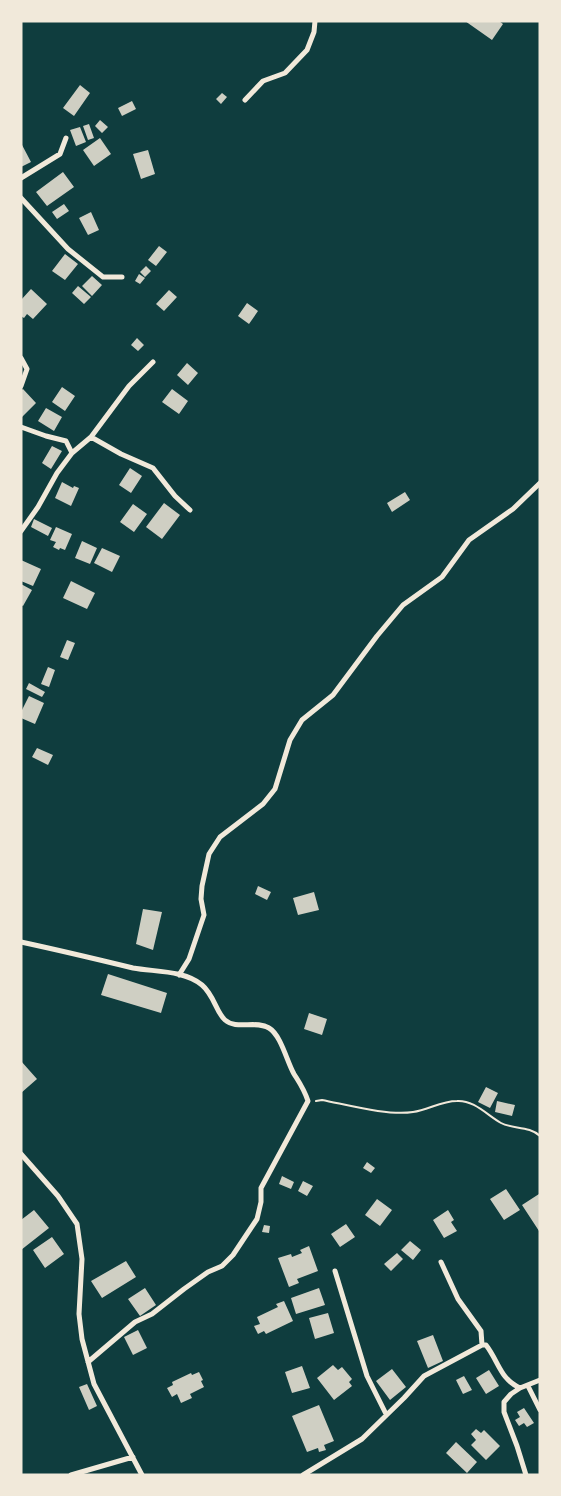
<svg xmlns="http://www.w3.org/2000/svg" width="561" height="1496" font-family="'Fira Sans Condensed',sans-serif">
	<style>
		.building { fill: #cfcfc3 }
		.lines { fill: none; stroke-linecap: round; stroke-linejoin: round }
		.path { stroke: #f1e9da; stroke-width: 2 }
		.minor { stroke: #f1e9da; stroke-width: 5 }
	</style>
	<rect width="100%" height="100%" fill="#0f3d3e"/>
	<!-- building -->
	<path class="building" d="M465,21H499L503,24L492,40Z
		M80,85L90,93L74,116L63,108Z
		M222,93L227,97L221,104L216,99Z
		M132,101L136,109L122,116L118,108Z
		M100,120L108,127L102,133L95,126Z
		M89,124L94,138L88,140L83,126Z
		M80,127L86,142L76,146L70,130Z
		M100,138L111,154L94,166L83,150Z
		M21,143L31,162L21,167Z
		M148,150L155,174L141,179L133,154Z
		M63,172L74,187L47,206L36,192Z
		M64,204L69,211L57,219L52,212Z
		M91,212L99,230L88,235L79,218Z
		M159,246L167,252L156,266L148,260Z
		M65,254L78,264L65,280L52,271Z
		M146,266L151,271L145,277L140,272Z
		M139,274L145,278L140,284L135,281Z
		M92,276L102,285L92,296L82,286Z
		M78,286L91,297L84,304L72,293Z
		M31,289L47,304L33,319L27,314L24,318L21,316V300Z
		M169,290L177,297L164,311L156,304Z
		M247,303L258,311L249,324L238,316Z
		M137,338L144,345L138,351L131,345Z
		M187,363L198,373L188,385L177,375Z
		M62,387L75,396L65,411L52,402Z
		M23,389L36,403L21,418V391Z
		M172,389L188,401L179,414L162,402Z
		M46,408L62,417L54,431L38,421Z
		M52,446L62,451L51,469L42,463Z
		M130,468L142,476L131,493L119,485Z
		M62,482L73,488L74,486L79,488L71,506L55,498Z
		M405,492L410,500L392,512L387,503Z
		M164,503L180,515L162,539L146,527Z
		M133,504L147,514L134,532L120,522Z
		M34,519L52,528L48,536L31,527Z
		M56,527L72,534L65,550L60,548L59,550L53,547L56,542L50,540Z
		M82,541L97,548L90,564L75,558Z
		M102,548L120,556L112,572L94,563Z
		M21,560L41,569L33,586L21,581Z
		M71,581L95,593L87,609L63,598Z
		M21,584L32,590L23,606L21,605Z
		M67,640L75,643L68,660L60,657Z
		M48,667L55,670L49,687L41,684Z
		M29,683L45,692L42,697L26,689Z
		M29,696L44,703L35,724L21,718V712Z
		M37,748L53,755L48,765L32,757Z
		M258,886L271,892L267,900L255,894Z
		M314,892L319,910L298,915L293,898Z
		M143,909L162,912L153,950L136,944Z
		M108,974L167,993L161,1013L101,995Z
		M309,1013L327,1019L322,1035L304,1029Z
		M21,1061L37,1079L21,1093Z
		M486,1087L498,1093L490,1108L478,1102Z
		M497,1101L515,1105L512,1116L495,1112Z
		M367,1162L375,1168L371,1173L363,1168Z
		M282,1176L294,1182L291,1189L279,1184Z
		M303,1181L313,1186L307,1196L298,1191Z
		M506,1189L520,1210L504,1220L490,1199Z
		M539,1194L540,1231H539L522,1205Z
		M377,1199L392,1210L380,1226L365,1215Z
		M34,1210L49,1228L21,1250V1220Z
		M448,1210L454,1220L451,1222L457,1231L444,1238L433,1220Z
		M346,1224L355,1237L340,1247L331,1234Z
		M264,1225L270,1226L269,1233L262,1232Z
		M52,1237L64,1254L45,1268L33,1250Z
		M410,1241L421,1250L413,1260L401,1250Z
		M309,1246L318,1271L297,1279L299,1283L289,1287L278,1258L291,1254L292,1257L302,1253L300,1250Z
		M397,1253L403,1259L391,1271L384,1264Z
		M126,1261L136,1277L102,1298L91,1281Z
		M145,1288L156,1305L140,1316L128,1299Z
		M319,1288L325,1305L296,1314L291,1298Z
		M284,1301L293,1321L266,1334L264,1331L258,1334L254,1326L260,1324L257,1317L278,1307L276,1304Z
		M328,1313L334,1333L315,1339L309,1318Z
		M138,1330L147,1348L133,1355L124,1337Z
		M433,1335L443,1361L428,1368L417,1341Z
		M333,1365L338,1370L342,1367L352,1379L349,1382L352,1386L334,1400L317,1378Z
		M302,1366L310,1388L292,1393L285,1372Z
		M392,1369L406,1387L390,1400L376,1381Z
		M489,1370L499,1386L486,1394L476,1378Z
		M199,1372L203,1380L201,1381L204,1387L190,1394L192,1398L181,1403L177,1394L172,1397L167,1388L173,1385L172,1382L191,1373L192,1375Z
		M464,1376L472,1390L463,1394L456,1380Z
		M87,1384L97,1406L89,1410L79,1387Z
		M319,1405L334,1441L324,1445L326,1450L319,1452L318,1448L307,1452L292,1416Z
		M524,1408L534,1423L527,1427L524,1423L519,1426L515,1420L520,1417L517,1412Z
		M476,1429L481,1433L484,1430L500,1446L486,1460L471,1445L476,1440L471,1434Z
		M456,1442L477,1462L467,1473L446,1453Z"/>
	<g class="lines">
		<!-- path -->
		<path class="path" d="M316,1101L322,1100C348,1105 388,1116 413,1112C428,1110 441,1101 457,1101C474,1100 487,1115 501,1123C512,1129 530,1126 540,1136"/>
		<!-- minor -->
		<path class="minor" d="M245,100L263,81L285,73L307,50L314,32L315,21
			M21,178L60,154L66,138
			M21,198L68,249L103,277H122
			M21,358L27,369L21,386
			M21,427L46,436L66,441L72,453
			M91,437L121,454L153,468L175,496L190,510
			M21,531L38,507L57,473L72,453L91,437L129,386L153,362
			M21,942C58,950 96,959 133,968C155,972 184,970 202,985C214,995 216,1012 225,1020C236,1030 256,1020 269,1028C281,1035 287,1062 294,1074C301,1085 304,1089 308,1101L261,1188V1202L257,1219L233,1255L222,1266L208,1272L184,1289L152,1314L135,1322L88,1362
			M179,975L189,959L204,915L201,899L202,886L209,854L220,837L263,804L275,789L290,740L302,720L333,695L377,636L403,605L442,577L469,540L513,509L540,483
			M21,1154L58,1196L77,1224L82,1259L79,1314L82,1339L94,1384L142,1475
			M441,1262L458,1299L481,1331L482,1345
			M335,1271L367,1376L386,1414
			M528,1386L540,1410
			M520,1388L511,1394L504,1402V1412L517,1446L526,1475
			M71,1475L133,1457
			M303,1475L362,1439L404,1398L424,1376L482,1345H486C499,1362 500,1379 520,1388L540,1380"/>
	</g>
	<!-- border -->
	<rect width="561" height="1496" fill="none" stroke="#f1e9da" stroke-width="45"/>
</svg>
